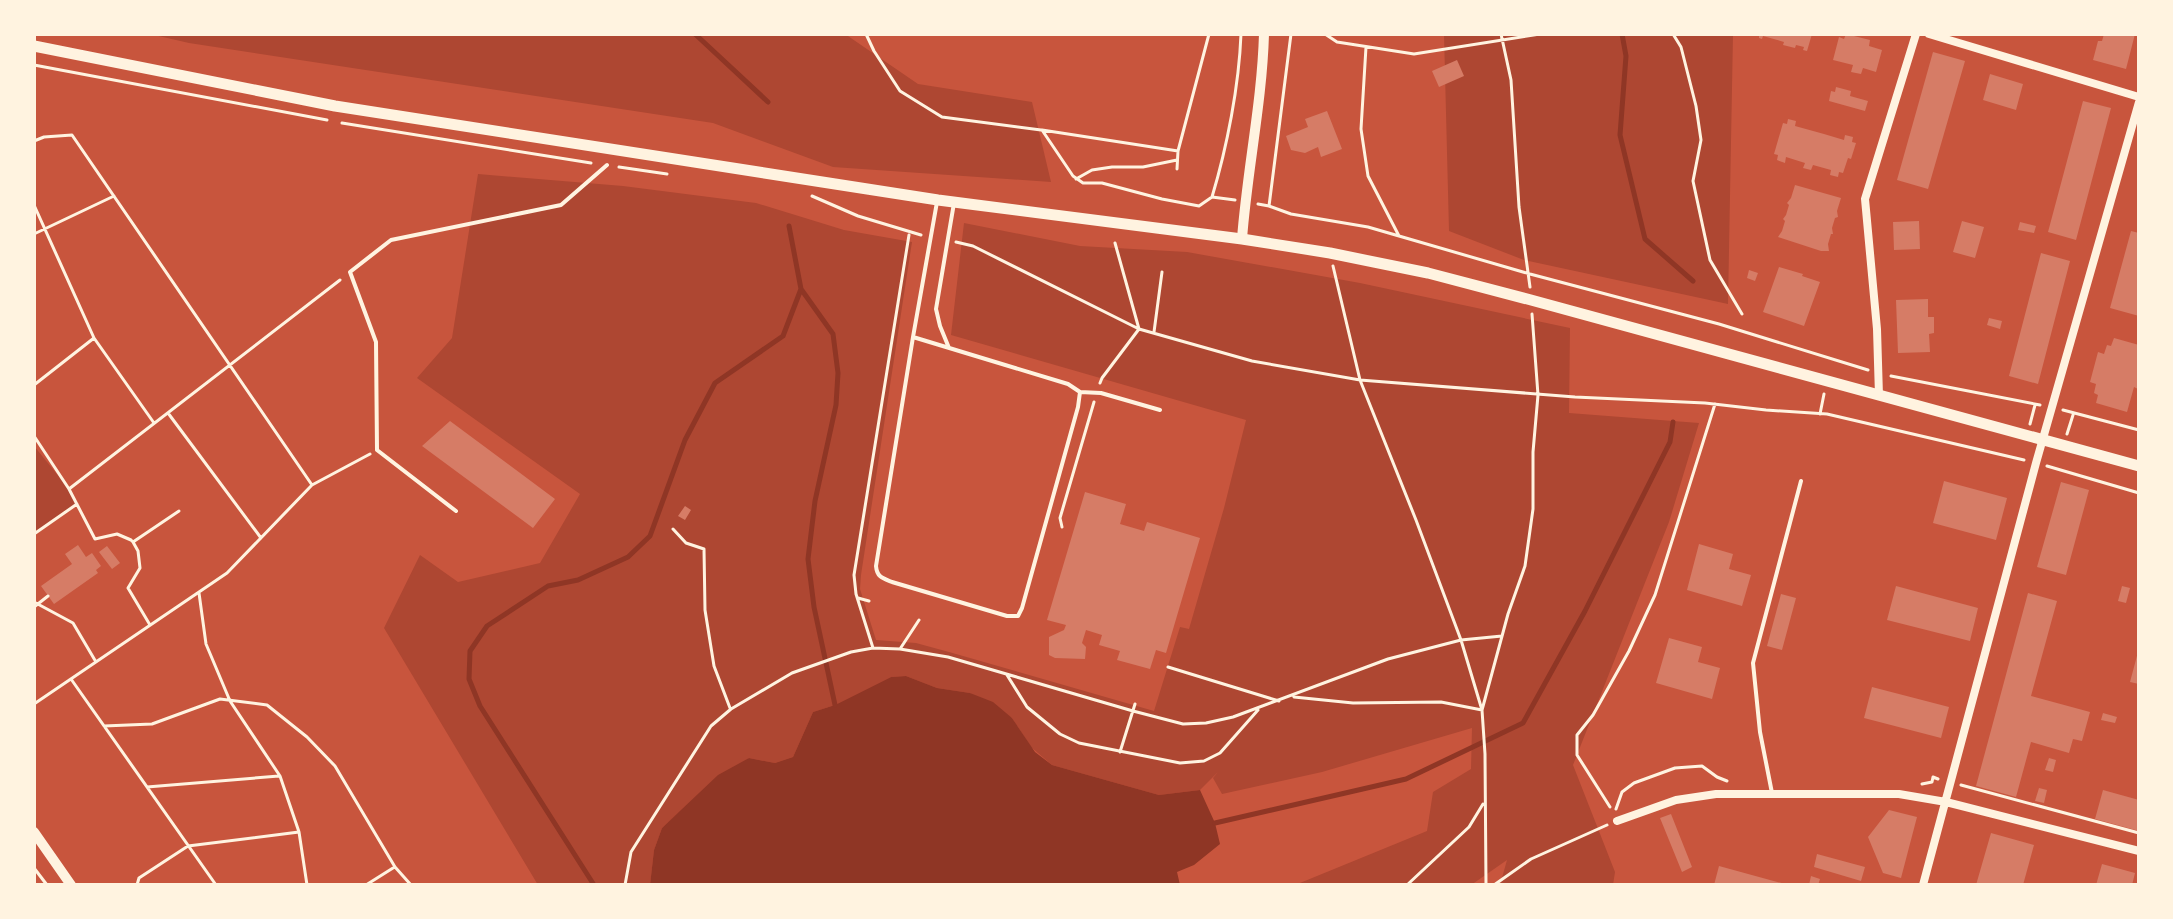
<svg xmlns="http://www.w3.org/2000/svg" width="2173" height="919" font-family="Arial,sans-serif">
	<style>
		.green { fill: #ae4732 }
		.water { fill: #8f3625 }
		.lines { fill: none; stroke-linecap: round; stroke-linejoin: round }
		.stream { stroke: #8f3625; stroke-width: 5 }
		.building { fill: #d67c66 }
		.path { stroke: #fff3e0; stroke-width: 3 }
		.service { stroke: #fff3e0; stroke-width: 4 }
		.minor { stroke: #fff3e0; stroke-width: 8 }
		.tertiary { stroke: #fff3e0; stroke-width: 10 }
		.secondary { stroke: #fff3e0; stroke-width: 11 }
	</style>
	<rect width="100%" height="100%" fill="#c8553d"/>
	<!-- green -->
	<path class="green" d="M150,34H845L918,84L1032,102L1051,182L833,167L713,123L189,43Z
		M1444,34H1733L1728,304L1524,260L1449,231Z
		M478,174L623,186L756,203L844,230L912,242L861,575L860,589L876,640L916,643L949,652L1154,711L1180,627L1189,629L1224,508L1246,420L951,335L964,223L1080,246L1187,252L1360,283L1570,328L1569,413L1699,423L1669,522L1573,765L1615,872L1613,885H1500L1507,860L1471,885H1295L1427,831L1433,792L1471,769L1472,728L1322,772L1222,794L1213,778L1218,772L1200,790L1159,795L1052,765L1031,747L1012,718L970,693L937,688L906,676L891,677L835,705L813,712L793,757L775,763L749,758L684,808L662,828L654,850L650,885H538L384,628L420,555L458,582L540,563L580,494L417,378L452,338Z
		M34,446L69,489L78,504L34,535Z"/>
	<!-- water -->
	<path class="water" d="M906,676L937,688L970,693L993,702L1012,718L1035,752L1052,765L1159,795L1200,790L1215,823L1220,844L1194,865L1177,872L1180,885H650L654,850L662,828L718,775L749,758L775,763L793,757L813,712L835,705L891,677Z"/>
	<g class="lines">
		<!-- stream -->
		<path class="stream" d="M695,34L768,102
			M1622,34L1626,56L1620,135L1645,239L1693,281
			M789,226L801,289L833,334L838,373L836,405L815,501L808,559L814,607L835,705
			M1215,823L1406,779L1523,723L1585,611L1670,442L1673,422
			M594,885L480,706L469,679L470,651L487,626L548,586L578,580L628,557L650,536L685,440L715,383L783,336L801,289"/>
	</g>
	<!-- building -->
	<path class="building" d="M1759,34H1812L1807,51L1803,50L1804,47L1796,45L1795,48L1783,45L1784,42L1763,36L1762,39L1759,38Z
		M1846,34L1870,40L1869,46L1882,50L1876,72L1863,68L1861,74L1851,72L1853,65L1833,60L1839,37L1844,39Z
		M2104,34H2135L2126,69L2093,60L2098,41H2102Z
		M1933,52L1965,61L1928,189L1897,180Z
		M1457,60L1464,76L1439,87L1432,71Z
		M1990,74L2023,84L2016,110L1983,100Z
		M1836,87L1851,91L1850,96L1868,101L1865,111L1829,101L1831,91L1835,92Z
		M2083,101L2111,108L2076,240L2048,232Z
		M1327,111L1342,149L1321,157L1318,147L1305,153L1291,150L1286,136L1308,127L1305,119Z
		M1788,119L1796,121L1795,126L1824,134L1844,140L1845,135L1853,137L1852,142L1856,143L1851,159L1848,158L1843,173L1839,172L1838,177L1830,175L1831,170L1813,165L1811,170L1803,168L1805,163L1786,157L1785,163L1777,160L1778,155L1774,154L1783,123L1787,124Z
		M1795,185L1841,198L1837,211L1838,217L1835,218L1832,228L1833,234H1831L1828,244L1829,251H1821L1778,237L1782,231L1785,221L1783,219L1786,215L1789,205L1787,203L1791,198Z
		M1919,221L1920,249L1894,250L1893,222Z
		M1962,221L1984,227L1975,258L1953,252Z
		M2020,222L2036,226L2034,233L2018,230Z
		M2131,231L2139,233V316L2110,308Z
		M2041,253L2070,261L2038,384L2009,376Z
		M1779,267L1803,274L1802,276L1820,282L1804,326L1763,312Z
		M1749,270L1758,273L1755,281L1747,278Z
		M1928,299V317H1934V333L1929,334L1930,352L1898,353L1896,300Z
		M1989,318L2002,321L2000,329L1987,325Z
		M2114,338L2139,345V386L2138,389L2134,387L2127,412L2096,403L2098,395L2094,393L2096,384L2090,382L2098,352L2104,354L2107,345L2111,346Z
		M450,421L555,499L533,528L422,446Z
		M1944,481L2007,498L1996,540L1933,523Z
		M2061,482L2089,490L2066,575L2037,567Z
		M1085,492L1126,504L1120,524L1144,531L1147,522L1200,538L1166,653L1156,650L1150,669L1117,660L1120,651L1099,645L1102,635L1086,630L1082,643L1086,647L1085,659L1055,658L1049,655V637L1064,630L1066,625L1047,620Z
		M685,506L691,510L685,520L678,516Z
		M1699,544L1733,554L1729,569L1751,575L1742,606L1687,590Z
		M78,545L86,557L92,553L101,566L96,570L98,573L54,604L41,586L72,564L65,554Z
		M107,546L120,563L112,569L99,552Z
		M1896,586L1978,608L1970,641L1887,620Z
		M2122,586L2130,588L2126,603L2118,601Z
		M2028,593L2057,601L2031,696L2090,712L2082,741L2073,739L2069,753L2031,742L2016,797L1976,786Z
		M1781,594L1796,598L1782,650L1767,646Z
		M1669,638L1702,647L1698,662L1720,668L1712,699L1656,683Z
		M2138,652H2139V684L2130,682Z
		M1872,687L1949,707L1941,738L1864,718Z
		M2103,713L2117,717L2115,723L2101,720Z
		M2049,758L2056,760L2053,772L2045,770Z
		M2039,788L2047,790L2044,803L2035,801Z
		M2103,790L2139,800V831L2095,819Z
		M1889,810L1917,817L1901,878L1883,873L1868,837Z
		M1671,814L1692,867L1682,872L1660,818Z
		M1991,833L2034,845L2023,885H1976Z
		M1817,854L1865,867L1861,881L1814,867Z
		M2102,864L2135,873L2132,885H2096Z
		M1719,866L1785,884V885H1714Z
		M1811,876L1820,879L1818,885H1809Z"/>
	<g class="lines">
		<!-- path -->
		<path class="path" d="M866,34L874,51L900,91L942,117L1041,130
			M1325,34L1337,42L1414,54L1540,34
			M1501,34L1511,80L1519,207L1530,287
			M1673,34L1681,47L1696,106L1701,140L1693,181L1710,260L1742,314
			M1366,47L1361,129L1368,176L1399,236
			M34,65L327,120
			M342,123L591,163
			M34,141L44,137L72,135L312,485
			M1178,151L1209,34
			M619,167L667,174
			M1177,169L1178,151L1042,130L1073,176L1083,183H1102L1162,199L1199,206L1212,197L1235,200
			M1076,179L1092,170L1112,167H1143L1177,160
			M812,196L858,216L921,235
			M1212,197C1227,147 1239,86 1241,34
			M1258,204L1269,206L1291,214L1368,227L1399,236L1530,274L1719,324L1868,370
			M34,205L94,338L34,385
			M1269,206L1291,34
			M34,234L114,196
			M956,242L973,246L1139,329L1252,361L1360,380L1575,397L1705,403L1766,410L1827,414L2024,460
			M1333,266L1360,380L1416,520L1461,640L1482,710L1485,754L1486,885
			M1154,332L1162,272
			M94,338L154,423
			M1891,376L2040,405
			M1100,383L1102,378L1139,329L1115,243
			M2063,410L2139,430
			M168,413L261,538
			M1820,414L1824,394
			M2030,424L2035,405
			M2067,434L2073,415
			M34,436L69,489L95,539L117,534L131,540L133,542L138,551L140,568L128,588L150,625
			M2047,466L2139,493
			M69,489L340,280
			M1062,527L1060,518L1094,402
			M673,529L686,543L704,549L705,610L714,666L730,708
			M34,534L77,504
			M133,542L179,511
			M199,593L206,644L230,701L280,776L299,832L307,885
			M858,598L869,601
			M34,602L73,623L96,662
			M34,607L48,596
			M873,648L856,594L854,575L909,235
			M900,649L919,620
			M1168,667L1279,701
			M1007,675L1027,707L1060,734L1079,743L1180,763L1204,761L1220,753L1258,710
			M71,679L216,885
			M1294,697L1353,703L1441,702L1482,710L1508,614L1525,566L1533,509V452L1538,395L1532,314
			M34,704L227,573L312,485L370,454
			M104,726L152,724L220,699L267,705L307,737L335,766L395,867L411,885
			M1120,752L1135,704
			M1922,784L1932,782L1933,777L1938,779
			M1961,785L2139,833
			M147,787L279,776
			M1610,807L1577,755V735L1593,715L1629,651L1655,595L1715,404
			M1616,809L1622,792L1634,783L1675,768L1702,766L1717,777L1727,781
			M34,868L47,885
			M137,885L139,878L188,846L299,832
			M366,885L393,868
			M625,885L631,852L711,726L731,709L792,673L851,652L873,648L900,649L948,657L1133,711L1183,724L1206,723L1233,717L1388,659L1461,640L1502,636
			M1407,885L1469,827L1483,804
			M1494,885L1531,859L1607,825"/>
		<!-- service -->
		<path class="service" d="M913,337L1068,384L1080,392L1078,407L1022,608L1018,616H1007L892,582C882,578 877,577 876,566L913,337L937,202
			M949,348L940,326L936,309L954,203
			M1080,392L1101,393L1160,410
			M456,511L377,450L376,342L350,272L391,240L561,205L607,165
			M1772,793L1760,732L1753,663L1801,481"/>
		<!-- minor -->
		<path class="minor" d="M1929,34L2139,97
			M1879,396L1877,329L1865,199L1916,34
			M1617,821L1676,800L1716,794H1899L1946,802L2139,851
			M1923,885L2036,463L2139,102"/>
		<!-- tertiary -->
		<path class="tertiary" d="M1242,239C1247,171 1262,103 1264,34
			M34,832L71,885"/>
		<!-- secondary -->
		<path class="secondary" d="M34,46L335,106L938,200L1242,239L1330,253L1428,273L1531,300L2139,466"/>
	</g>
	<!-- border -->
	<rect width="2173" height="919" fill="none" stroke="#fff3e0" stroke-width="72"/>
</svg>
